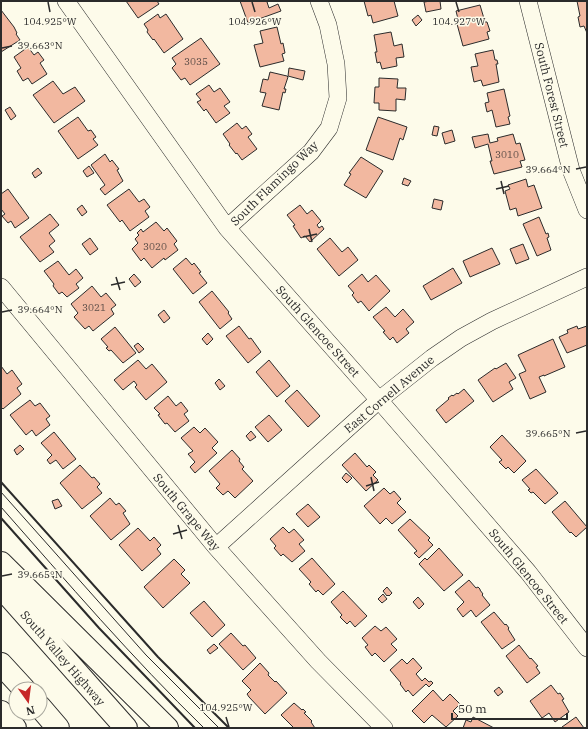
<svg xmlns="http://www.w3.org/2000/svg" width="588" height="729" font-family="'IBM Plex Serif',serif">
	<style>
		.building { fill: #f2b8a0; stroke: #2b2b2b }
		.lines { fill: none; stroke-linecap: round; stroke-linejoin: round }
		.minor-casing { stroke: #2b2b2b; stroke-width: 18 }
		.highway-casing { stroke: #2b2b2b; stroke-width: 24 }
		.minor { stroke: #fdfbea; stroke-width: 17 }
		.highway { stroke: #fdfbea; stroke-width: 22 }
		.tram { stroke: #2b2b2b; stroke-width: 1 }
		.wall { stroke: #2b2b2b; stroke-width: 2 }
		.ticks { fill: none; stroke: #2b2b2b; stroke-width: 1.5 }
		.labels { text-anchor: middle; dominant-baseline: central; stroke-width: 3; stroke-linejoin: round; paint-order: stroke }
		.number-label { font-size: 10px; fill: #5d4e48 }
		.street-label { font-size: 12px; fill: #2b2b2b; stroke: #fdfbea }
		.ticks-label { font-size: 10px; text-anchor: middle; fill: #2b2b2b; stroke: #fdfbea; stroke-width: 3; stroke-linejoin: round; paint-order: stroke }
	</style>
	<rect width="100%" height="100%" fill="#fdfbea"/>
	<!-- building -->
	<path class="building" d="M126,1H157L159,4L138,18Z
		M240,1H270L267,2L269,8L278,4L281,11L248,23Z
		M364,1H394L398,16L373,23L371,15L368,16Z
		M431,1H440L441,9L426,12L424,2Z
		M577,1H587V33L584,26L580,27L578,17L580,16Z
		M480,5L485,22H487L490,31L487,32L489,39L463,46L457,24L459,23L456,11Z
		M1,10L14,27L17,33L16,34L20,40L1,52Z
		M158,14L160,18L166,14L183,39L164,53L154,39L153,40L147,32L148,30L144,24Z
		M418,15L422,20L416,26L412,20Z
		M277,27L281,44L283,43L285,53L282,54L284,61L260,67L254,45L263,43L260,31Z
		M391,32L394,46L402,44L404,57L396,58L397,66L382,69L380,62L377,63L375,52H377L374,35Z
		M201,38L220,64L190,85L185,78L181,80L172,68L176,64L172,58Z
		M28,47L34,55L38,52L44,60L40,63L47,74L32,84L28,78L23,81L17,71L21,68L14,57Z
		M493,50L495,60H497L498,64H496L499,82L483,86L481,80L474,82L471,67L478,66L475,54Z
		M289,68L305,71L303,80L288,76Z
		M270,72L287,76L288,77L284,89H286L285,93L283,92L279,110L262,106L266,93L260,92L263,79L268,80Z
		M379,78L398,79L397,88H406L405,100L396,99V111L379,110V103H374L375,87H379Z
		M53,81L63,94L75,87L85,101L54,123L33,95Z
		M209,85L214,92L220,88L230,102L224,106L230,113L216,123L206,109L204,111L197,102L201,100L196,94Z
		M504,89L510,116L508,117L510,124L496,127L492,110L487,112L485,103L489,102L487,93Z
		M10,107L16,116L11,120L5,110Z
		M78,117L88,131L91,130L96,137L93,139L98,145L78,159L58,131Z
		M378,117L407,127L403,140L400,138L393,160L366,150Z
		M237,123L242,129L246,126L252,134L248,137L257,149L242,160L237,153L236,154L229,145L230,144L223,134Z
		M434,126L439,127L437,136L432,135Z
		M452,130L455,141L445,144L442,133Z
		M488,134L490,143L498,141L497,138L513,134L516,144L520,143L525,160L520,161L522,167L494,174L490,161H492L488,144L475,148L472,137Z
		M105,154L110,162L112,160L119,169L117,170L123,181L105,195L100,189L105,185L91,165Z
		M361,157L383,171L366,198L344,185L351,174L349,173Z
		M89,166L94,173L87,177L83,171Z
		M38,168L42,173L35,178L32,173Z
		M404,178L411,181L408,186L402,184Z
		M526,179L528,187L534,185L542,208L518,216L516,208L510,210L505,191L510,189L508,185Z
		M8,189L29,218L15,228L11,221L8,223L2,216L5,214L1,209V194Z
		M129,189L139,202L144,199L150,207L145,211L149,217L130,231L122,220L120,222L107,205Z
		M434,199L443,201L441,210L432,208Z
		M82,205L87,212L82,216L77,209Z
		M300,205L307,214L312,210L321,221L317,225L319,228L322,226L324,229L310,242L305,236L301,238L293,226L295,225L287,215Z
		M50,214L59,225L49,233L55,241L49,246L54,252L40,262L20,237Z
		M539,217L546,234L548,233L549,237L547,238L551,250L537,256L523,224Z
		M156,222L164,231L167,228L177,241L174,244L178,250L165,260L164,258L152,268L144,258L141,261L132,249L138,243L135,239L139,235L137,233L141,229L143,232Z
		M90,238L98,249L90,255L82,244Z
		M330,238L342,252L348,247L358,260L339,276L317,249Z
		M523,244L529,259L516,264L510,249Z
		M492,248L500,264L470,277L463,261Z
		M186,258L192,265L194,263L201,272L199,273L207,283L193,294L173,269Z
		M58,261L69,275L76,269L83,278L76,284L79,288L67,297L62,292L59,294L53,286L54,284L44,271Z
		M453,268L462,283L431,300L423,286Z
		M134,274L141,282L135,287L129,279Z
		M362,274L368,282L376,275L390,291L369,311L361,301L358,303L352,295L354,293L348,286Z
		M92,286L101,297L106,293L116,305L111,309L114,314L93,331L89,326L85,329L74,317L78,313L71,304Z
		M212,291L229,312L228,313L232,319L220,329L199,302Z
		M386,307L395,317L403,309L414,322L406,329L409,333L397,343L393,337L390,340L383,332L385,331L373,317Z
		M164,310L170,318L164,323L158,315Z
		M239,326L249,339L251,338L261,352L248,363L226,336Z
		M577,326L578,329L587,326V345L567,353L559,337L568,333L567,330Z
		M115,327L136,353L123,363L111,350L109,351L106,348L108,347L101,339Z
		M208,333L213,339L207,345L202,339Z
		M553,339L565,367L544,376V375L539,377L546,392L530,399L519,374L526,371L518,355Z
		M138,343L144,349L139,353L134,346Z
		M138,360L146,369L152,364L167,382L146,400L135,387L137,385L134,381L123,390L114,380Z
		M269,360L290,386L277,397L256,372Z
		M506,363L516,378L509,382L513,389L493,402L478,380L495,368L496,369Z
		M1,366L7,374L12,370L22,384L17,388L21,394L3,409L1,407Z
		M219,379L225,386L220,390L215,383Z
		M464,389L474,401L446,423L436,410L449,399L448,398L452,395L453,396L457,393L458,394Z
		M297,390L320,416L308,427L285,401Z
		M168,396L176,406L181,402L188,411L184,414L189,421L175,432L167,423L165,424L158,415L160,414L154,408Z
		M30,400L35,406L40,403L50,416L46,419L50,425L36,436L32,430L26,435L10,415Z
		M269,415L282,430L268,442L255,427Z
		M194,427L200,433L205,428L218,442L212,448L217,453L195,473L190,467L195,462L188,454L193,451L181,438Z
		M251,431L256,437L250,441L246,436Z
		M54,432L76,459L63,469L56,460L50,464L47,460L52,455L41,443Z
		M502,435L526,461L514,473L508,467L506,469L499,462L502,460L490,447Z
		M20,445L24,449L17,455L14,450Z
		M232,450L240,459L239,461L244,467L242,469L253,481L235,498L228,491L223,495L216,488L220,484L209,471Z
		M355,453L367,467L369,465L376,472L373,475L378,480L366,491L342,465Z
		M80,465L92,478L94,477L100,484L97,487L102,493L82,509L60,483Z
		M536,469L558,493L545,504L533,492L531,493L528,490L530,489L522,480Z
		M346,473L352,478L347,483L342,478Z
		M384,488L390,494L394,491L401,499L397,503L406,512L392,524L386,518L380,524L364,506Z
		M110,498L116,505L119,503L126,511L123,513L130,524L111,540L90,516Z
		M58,499L62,506L55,509L52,501Z
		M565,501L587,527L576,537L571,532L570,533L552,512Z
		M308,504L320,517L308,527L296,514Z
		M410,519L430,538L428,540L433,545L419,558L414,553L417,551L398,530Z
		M283,527L289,533L294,529L304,540L299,544L305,551L292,562L283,554L281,556L274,548L276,546L270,539Z
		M138,528L150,541L154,537L161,545L157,549L161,554L142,571L119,545Z
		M439,548L463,575L444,591L419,564L425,558L427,560Z
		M312,558L335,584L323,595L318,590L316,592L309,584L311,582L299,569Z
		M174,559L185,570L181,574L190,583L163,608L144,587Z
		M469,580L476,588L478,587L480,589V590L483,594L482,595L490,605L476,617L471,610L463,617L457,609L464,602L455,592Z
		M387,587L392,593L389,596L388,595L387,596L383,591Z
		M343,591L367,616L355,627L350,621L347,624L340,617L342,615L331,602Z
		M383,594L387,599L382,603L378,599Z
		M418,597L424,604L419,609L413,602Z
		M204,601L225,625L212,637L190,613Z
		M494,612L505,625L506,624L509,628L508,629L515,640L502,649L481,622Z
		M375,626L381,631L386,627L397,639L391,644L397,650L384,662L375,653L372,656L365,647L368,645L362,638Z
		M231,633L243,646L245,645L256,658L243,670L219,644Z
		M214,644L218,648L210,654L207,650Z
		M519,645L530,659L531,658L538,666L536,667L540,673L527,683L506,656Z
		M413,658L422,668L416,674L422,681L425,678L429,682L431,681L433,683L429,687L426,684L413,696L408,690L406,692L400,684L401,683L390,670L402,659L407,664Z
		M260,663L269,673L268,675L275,682L276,681L287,693L265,714L249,697L247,694L251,690L242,681Z
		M551,685L558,694L560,693L564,699L562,700L569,712L555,722L549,713L542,718L530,701Z
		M499,687L503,692L498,696L494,691Z
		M433,690L443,701L450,694L460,704L453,711L458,716L446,727L432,715L424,723L412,711Z
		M294,703L302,710L303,709L306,712L304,713L312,721L311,722L315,728H294L281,715Z
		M473,717L494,728H463L466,720L471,722Z
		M576,717L584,728H563L562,727Z"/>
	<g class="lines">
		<defs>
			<path id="minor" d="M66,1L227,228L379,400L528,572L587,648
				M528,1L571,170L587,210
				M227,228L311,152L329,128L338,98L336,64L328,25L319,1
				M1,287L216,547L318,661L384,728
				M216,547L379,400L432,358L461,338L492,321L587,277"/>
			<path id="highway" d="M1,563L167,728
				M1,587L126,728
				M1,664L24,689
				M40,707L58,728
				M1,712L15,728"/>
		</defs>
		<!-- minor casing -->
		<use href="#minor" class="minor-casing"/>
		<!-- highway casing -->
		<use href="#highway" class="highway-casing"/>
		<!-- minor -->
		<use href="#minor" class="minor"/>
		<!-- highway -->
		<use href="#highway" class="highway"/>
		<!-- tram -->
		<path class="tram" d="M1,492L146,655L219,728
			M1,507C67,582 132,658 204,728"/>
		<!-- wall -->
		<path class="wall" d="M1,482L158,657L229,728
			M1,518L99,628L195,728"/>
	</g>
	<!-- ticks -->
	<path class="ticks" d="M48,2L50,12M252,2L255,12M456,2L459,12M2,48L12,46M576,169L586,167M501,181L504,194M496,189L509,186M309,229L312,242M303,237L317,234M116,277L120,290M111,285L125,282M2,312L12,310M576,433L586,431M371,477L374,491M366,486L379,482M178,525L182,539M173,534L187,530M2,576L12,574M226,717L229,727"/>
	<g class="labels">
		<!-- number labels -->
		<g class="number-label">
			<text x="196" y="61">3035</text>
			<text x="507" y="154">3010</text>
			<text x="155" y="246">3020</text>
			<text x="94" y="307">3021</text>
		</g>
		<!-- street labels -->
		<g class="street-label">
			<text transform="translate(552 95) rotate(76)">South Forest Street</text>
			<text transform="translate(274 183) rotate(-44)">South Flamingo Way</text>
			<text transform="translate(318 331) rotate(48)">South Glencoe Street</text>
			<text transform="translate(389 394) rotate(-40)">East Cornell Avenue</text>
			<text transform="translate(187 512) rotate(50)">South Grape Way</text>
			<text transform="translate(529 576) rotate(51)">South Glencoe Street</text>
			<text transform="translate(63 658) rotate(49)">South Valley Highway</text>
		</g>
	</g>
	<g class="ticks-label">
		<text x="459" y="25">104.927°W</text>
		<text x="50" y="25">104.925°W</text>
		<text x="255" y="25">104.926°W</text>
		<text x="40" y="49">39.663°N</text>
		<text x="548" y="173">39.664°N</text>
		<text x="40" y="313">39.664°N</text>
		<text x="548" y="437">39.665°N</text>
		<text x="40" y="578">39.665°N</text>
		<text x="226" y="711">104.925°W</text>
	</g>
	<!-- border -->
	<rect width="588" height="729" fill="none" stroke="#2b2b2b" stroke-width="4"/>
	<!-- north arrow -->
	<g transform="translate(28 701) rotate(166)"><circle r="19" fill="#fdfbea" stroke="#a9a89e"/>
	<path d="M0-3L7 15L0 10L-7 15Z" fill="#c62828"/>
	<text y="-6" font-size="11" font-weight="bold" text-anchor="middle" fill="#2b2b2b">N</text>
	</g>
	<!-- scale -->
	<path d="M452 713v6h115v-6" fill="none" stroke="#2b2b2b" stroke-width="2"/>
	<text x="458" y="713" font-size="12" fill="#2b2b2b" stroke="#fdfbea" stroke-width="3" paint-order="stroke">50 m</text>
</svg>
